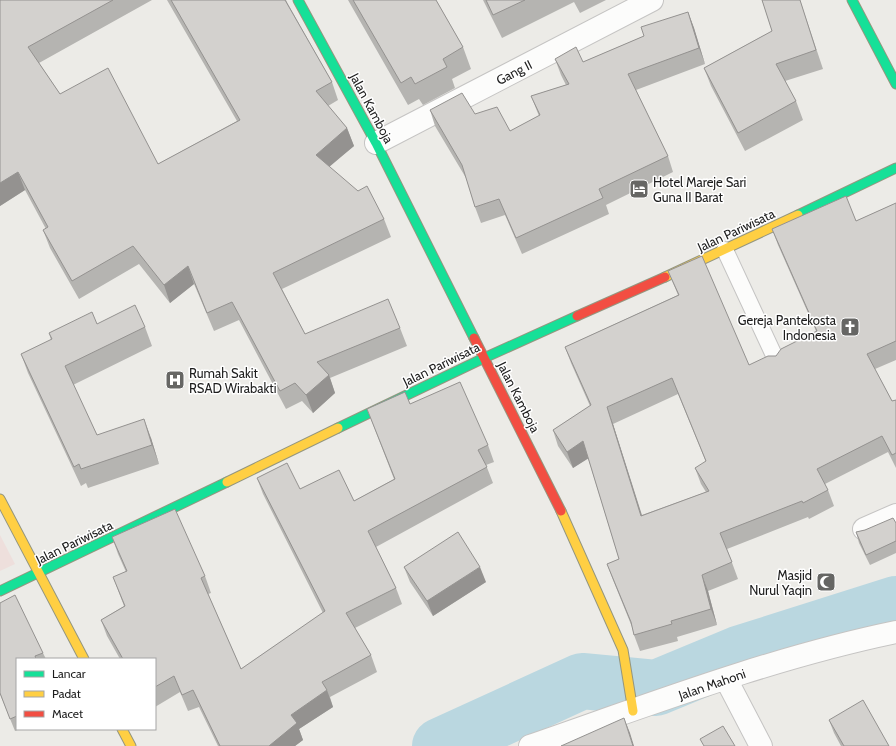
<svg xmlns="http://www.w3.org/2000/svg" width="896" height="746" font-family="Cabin,sans-serif">
	<style>
		.commercial { fill: #eedfdc }
		.lines { fill: none; stroke-linecap: round; stroke-linejoin: round }
		.river { stroke: #bad7e0; stroke-width: 56 }
		.lane-casing { stroke: #c5c4c3; stroke-width: 18 }
		.street-casing { stroke: #c5c4c3; stroke-width: 24 }
		.fast-casing { stroke: #94967f; stroke-width: 11 }
		.slow-casing { stroke: #94967f; stroke-width: 11 }
		.jam-casing { stroke: #94967f; stroke-width: 11 }
		.lane { stroke: #fcfcfb; stroke-width: 16 }
		.street { stroke: #fcfcfb; stroke-width: 22 }
		.fast { stroke: #16e098; stroke-width: 9 }
		.slow { stroke: #ffcf43; stroke-width: 9 }
		.jam { stroke: #f24e42; stroke-width: 9 }
		.wall { fill: #b5b4b1; fill-rule: evenodd }
		.shaded-wall { fill: #949290 }
		.building { fill: #d3d1ce; stroke: #949290; fill-rule: evenodd }
		.labels { text-anchor: middle; dominant-baseline: central; stroke-width: 3; stroke-linejoin: round; paint-order: stroke }
		.street-label { font-size: 13px; fill: #1e1e1e; stroke: #fff }
		.poi-label { font-size: 13px; fill: #1e1e1e; stroke: #fff; text-anchor: start }
	</style>
	<rect width="100%" height="100%" fill="#ecebe7"/>
	<!-- commercial -->
	<path class="commercial" d="M0,535L15,564L0,571Z"/>
	<g class="lines">
		<!-- river -->
		<path class="river" d="M440,746L582,681L656,688L738,654L896,604"/>
		<defs>
			<path id="lane" d="M725,250L778,364"/>
			<path id="street" d="M376,143L652,0
				M864,529L896,515
				M726,679L761,746
				M530,746C651,704 771,658 896,632"/>
			<path id="fast" d="M298,0L376,143L474,338
				M852,0L896,84
				M798,215L896,168
				M338,428L484,358L577,316
				M0,591L227,482"/>
			<path id="slow" d="M665,277L798,215
				M227,482L338,428
				M0,499L84,659
				M561,511L623,650L633,711
				M122,729L131,746"/>
			<path id="jam" d="M577,316L665,277
				M474,338L561,511"/>
		</defs>
		<!-- lane casing -->
		<use href="#lane" class="lane-casing"/>
		<!-- street casing -->
		<use href="#street" class="street-casing"/>
		<!-- fast casing -->
		<use href="#fast" class="fast-casing"/>
		<!-- slow casing -->
		<use href="#slow" class="slow-casing"/>
		<!-- jam casing -->
		<use href="#jam" class="jam-casing"/>
		<!-- lane -->
		<use href="#lane" class="lane"/>
		<!-- street -->
		<use href="#street" class="street"/>
		<!-- fast -->
		<use href="#fast" class="fast"/>
		<!-- slow -->
		<use href="#slow" class="slow"/>
		<!-- jam -->
		<use href="#jam" class="jam"/>
	</g>
	<!-- wall -->
	<path class="wall" d="M0,0H152L39,63L60,94L158,164L237,121L167,0H286L288,4L332,82L338,100L328,106L347,128L354,146L329,166L384,219L391,237L282,289L305,334L400,328L407,346L330,378L335,393L313,413L302,401L286,409L239,320L214,331L194,284L170,303L139,264L79,299L50,248L43,230L46,229L25,190L0,206Z
		M348,0H436L463,47L471,69L452,79L455,88L423,105L419,99L408,105Z
		M483,0H606L580,13L574,2L502,38Z
		M762,0H800L823,69L785,81L796,101L803,120L745,151L711,86L704,68L772,31Z
		M688,12L694,28L705,64L636,90L668,156L673,172L606,205L609,214L522,254L505,215L481,223L475,207L466,178L435,126L430,110L475,114L510,131L539,116L531,96L566,85L561,75L555,59L583,62L644,36Z
		M896,203V360L875,369L892,401L896,400V468L888,452L825,484L828,490L834,506L809,519L808,517L727,549L738,579L708,591L717,625L677,637L678,641L640,651L634,635L632,627L613,580L607,564L619,559L588,458L573,468L558,446L553,430L590,406L571,363L565,347L678,295L668,271L749,365L776,356L816,331L778,245L772,229L856,221ZM678,394L706,462L695,468L701,484L706,492L642,515L613,424Z
		M97,324L145,327L152,346L73,385L97,435L151,438L159,464L88,488L86,483L81,486L28,373L21,354L51,340L49,333Z
		M410,404L488,445L494,462L486,465L493,483L376,547L396,588L402,604L355,628L371,655L377,672L330,697L333,707L299,729L303,740L295,746H218L199,707L188,711L180,692L155,707V659H120L107,636L101,620L124,606L113,577L126,572L118,554L112,537L205,576L211,593L208,594L241,669L323,613L263,494L257,478L300,489L354,501L394,479L367,409Z
		M896,523V553L870,565L859,543L856,532Z
		M404,567L486,582L433,616L410,582Z
		M0,603L43,653L46,659H17V729H20L15,731L0,694Z
		M829,720L889,746H841L834,733Z"/>
	<!-- shaded-wall -->
	<path class="shaded-wall" d="M688,12L694,28L705,64L699,48Z
		M347,128L354,146L322,173L316,155Z
		M18,172L25,190L0,206V183Z
		M188,266L194,284L170,303L164,285Z
		M329,375L335,393L313,413L306,395Z
		M607,407L613,424L647,532L641,516Z
		M144,419L151,438L159,464L152,445Z
		M583,441L589,458L573,468L567,452Z
		M480,567L486,582L433,616L427,601Z
		M702,575L708,591L717,625L711,609Z
		M327,690L333,707L299,729L303,740L295,746H269L291,715Z
		M624,718L630,733L634,746H633Z"/>
	<!-- building -->
	<path class="building" d="M0,0H113L28,47L60,94L108,68L158,164L240,120L171,0H285L332,82L316,91L347,128L316,155L358,191L367,186L384,219L273,273L305,334L388,299L400,328L317,362L329,375L306,395L295,383L280,391L232,302L207,313L188,266L164,285L133,246L72,281L43,230L48,227L18,172L0,183Z
		M353,0H436L463,47L443,59L447,67L415,84L411,77L401,83Z
		M486,0H525L493,15Z
		M762,0H800L816,50L776,64L796,101L738,133L704,68L772,31Z
		M688,12L699,48L628,74L668,156L599,189L603,198L516,238L499,199L475,207L462,165L430,110L462,93L475,114L497,107L510,131L540,115L531,96L569,84L555,59L576,47L583,62L644,36L641,27Z
		M846,196L856,221L896,203V341L867,354L892,401L896,400V453L892,455L882,436L817,469L828,490L803,503L802,501L720,533L732,562L702,575L711,609L671,621L672,624L634,635L631,622L607,564L619,559L583,441L567,452L553,430L591,405L565,347L679,295L668,271L702,256L749,365L768,356H776L781,349L817,331L772,229ZM672,378L706,461L695,468L709,491L641,516L607,407Z
		M135,305L145,327L65,366L97,435L144,419L152,445L81,469L79,464L74,467L21,354L52,339L49,333L92,312L97,324Z
		M460,382L488,445L478,450L487,467L368,531L396,588L346,613L371,655L322,682L327,690L291,715L297,723L269,746H220L193,690L182,695L174,676L155,687V659H123L101,620L125,606L113,577L127,571L112,537L175,509L205,576L201,578L241,669L325,611L257,478L287,463L300,489L339,470L354,501L395,479L367,409L405,392L410,404Z
		M893,518L896,523V541L866,555L856,532L865,530Z
		M458,532L480,567L427,601L404,567Z
		M15,595L43,653L35,656L36,659H17V716L10,719L0,693V603Z
		M863,700L889,746H844L829,720Z
		M624,718L633,746H561Z
		M723,726L735,746H704L700,739Z"/>
	<!-- icons -->
	<defs>
		<symbol id="hotel-square" viewBox="-11 -11 22 22"><rect x="-9" y="-9" width="18" height="18" rx="4" fill="#666664" stroke="#fff"/><path d="M-6-4.5h1.5V1H6V5H4.5V3h-9V5H-6ZM-4 0a1.8 1.8 0 1 1 3.6 0ZM.5 0V-2.5h3Q6-2.5 6 0Z" fill="#fff"/></symbol>
		<symbol id="church-square" viewBox="-11 -11 22 22"><rect x="-9" y="-9" width="18" height="18" rx="4" fill="#666664" stroke="#fff"/><path d="M-1.2-6h2.4v3.5h3.3v2.4h-3.3V6h-2.4V-.1h-3.3v-2.4h3.3Z" fill="#fff"/></symbol>
		<symbol id="hospital-square" viewBox="-11 -11 22 22"><rect x="-9" y="-9" width="18" height="18" rx="4" fill="#666664" stroke="#fff"/><path d="M-5-5h3v3.5h4V-5h3V5h-3V1.5h-4V5h-3Z" fill="#fff"/></symbol>
		<symbol id="mosque-square" viewBox="-11 -11 22 22"><rect x="-9" y="-9" width="18" height="18" rx="4" fill="#666664" stroke="#fff"/><path d="M3.5-4.9A6 6 0 1 0 3.5 4.9A5 5 0 1 1 3.5-4.9Z" fill="#fff"/></symbol>
	</defs>
	<g fill-rule="evenodd">
		<use href="#hotel-square" x="628" y="178" width="22" height="22"/>
		<use href="#church-square" x="839" y="316" width="22" height="22"/>
		<use href="#hospital-square" x="164" y="369" width="22" height="22"/>
		<use href="#mosque-square" x="815" y="571" width="22" height="22"/>
	</g>
	<g class="labels">
		<!-- street labels -->
		<g class="street-label">
			<text transform="translate(514 72) rotate(-27)">Gang II</text>
			<text transform="translate(372 108) rotate(62)">Jalan Kamboja</text>
			<text transform="translate(736 230) rotate(-25)">Jalan Pariwisata</text>
			<text transform="translate(441 364) rotate(-26)">Jalan Pariwisata</text>
			<text transform="translate(519 397) rotate(63)">Jalan Kamboja</text>
			<text transform="translate(74 542) rotate(-26)">Jalan Pariwisata</text>
			<text transform="translate(712 684) rotate(-19)">Jalan Mahoni</text>
		</g>
		<!-- poi labels -->
		<g class="poi-label">
			<text x="653" y="182">Hotel Mareje Sari<tspan x="653" dy="15">Guna II Barat</tspan></text>
			<text x="836" y="320" text-anchor="end">Gereja Pantekosta<tspan x="836" dy="15">Indonesia</tspan></text>
			<text x="189" y="373">Rumah Sakit<tspan x="189" dy="15">RSAD Wirabakti</tspan></text>
			<text x="812" y="575" text-anchor="end">Masjid<tspan x="812" dy="15">Nurul Yaqin</tspan></text>
		</g>
	</g>
	<!-- legend -->
	<rect x="16" y="658" width="140" height="72" fill="#ffffff" stroke="#a5a5a5"/>
	<rect x="24" y="671" width="20" height="6" fill="#16e098" stroke="#a5a5a5"/>
	<text x="52" y="678" font-size="12" fill="#1e1e1e">Lancar</text>
	<rect x="24" y="691" width="20" height="6" fill="#ffcf43" stroke="#a5a5a5"/>
	<text x="52" y="698" font-size="12" fill="#1e1e1e">Padat</text>
	<rect x="24" y="711" width="20" height="6" fill="#f24e42" stroke="#a5a5a5"/>
	<text x="52" y="718" font-size="12" fill="#1e1e1e">Macet</text>
</svg>
